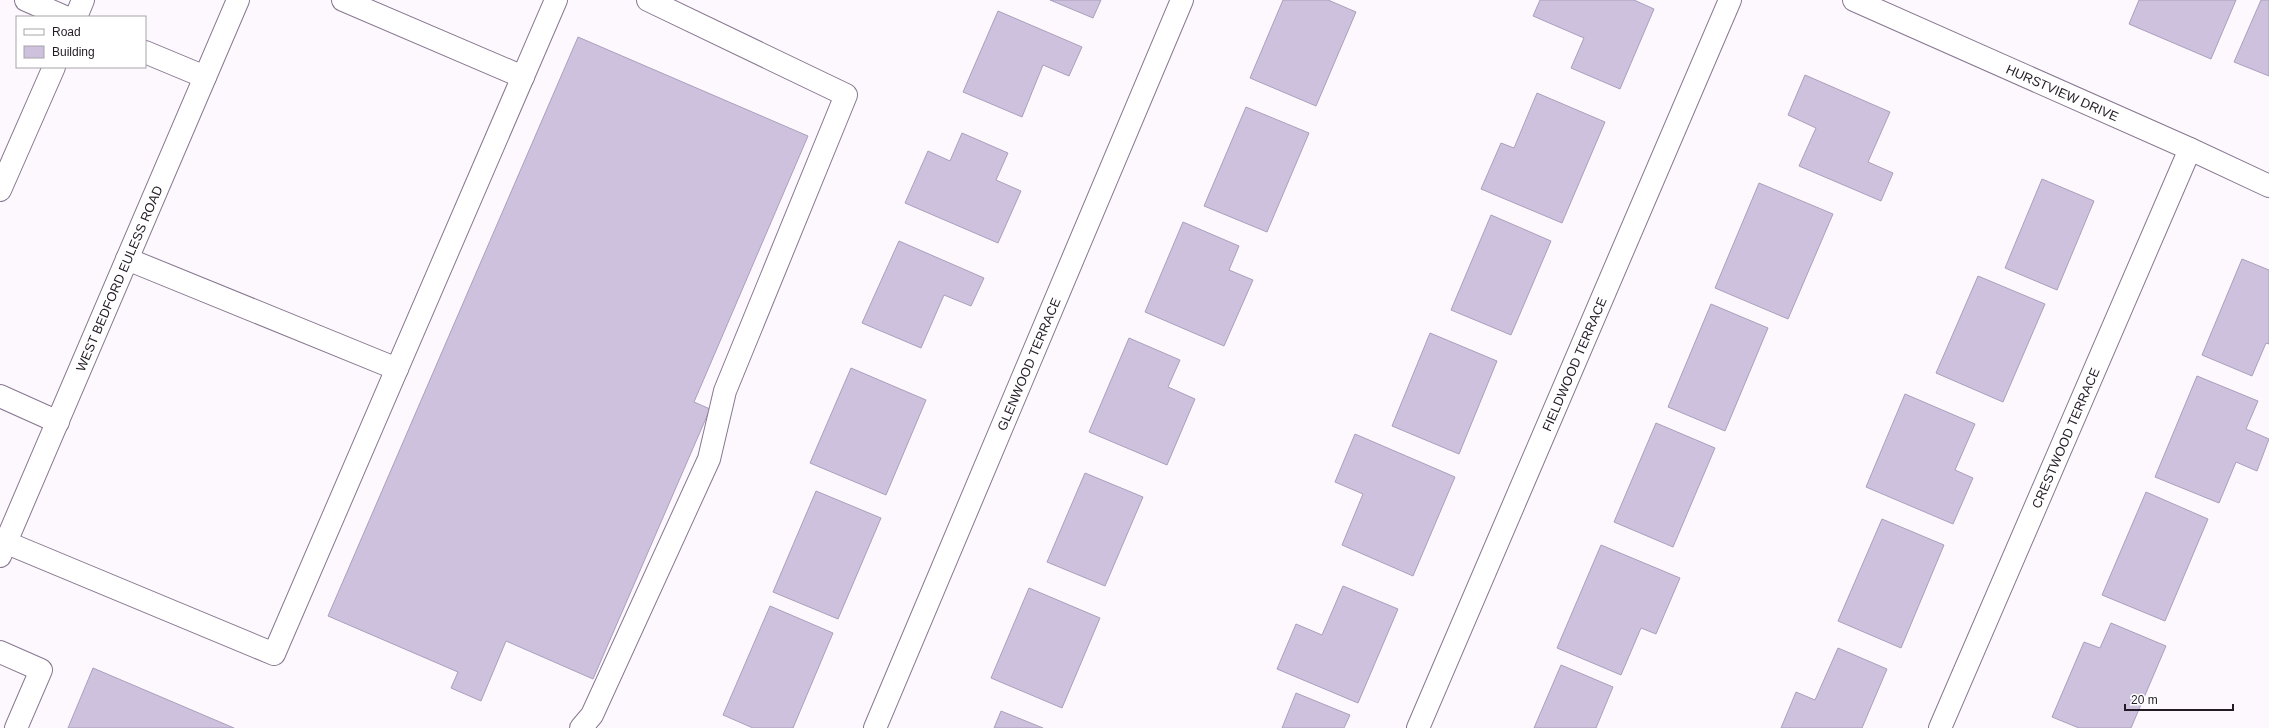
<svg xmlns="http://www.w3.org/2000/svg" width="2269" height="728" font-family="Helvetica,sans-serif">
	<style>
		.building { fill: #cdc1de; stroke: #aba0bc }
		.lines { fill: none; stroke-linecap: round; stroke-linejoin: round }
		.minor-casing { stroke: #887790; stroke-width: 24 }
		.major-casing { stroke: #887790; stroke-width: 24 }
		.minor { stroke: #fff; stroke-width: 22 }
		.major { stroke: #fff; stroke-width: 22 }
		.labels { text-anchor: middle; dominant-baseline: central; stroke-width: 3; stroke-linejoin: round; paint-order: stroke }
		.street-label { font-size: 13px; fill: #231c26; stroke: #fff }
	</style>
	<rect width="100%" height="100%" fill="#fcf8fe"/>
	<!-- building -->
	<path class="building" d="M1050,0H1101L1093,18Z
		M1283,0H1328L1356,12L1316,106L1250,78Z
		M1540,0H1634L1654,9L1620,89L1571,68L1584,38L1533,16Z
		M2139,0H2236L2211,59L2129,24Z
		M2261,0H2269V76L2234,62Z
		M998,11L1082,47L1069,76L1043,65L1022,117L963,92Z
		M578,37L808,136L694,402L710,409L593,679L506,641L481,701L451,688L458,672L328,616Z
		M1805,75L1890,112L1868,162L1893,173L1881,201L1799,166L1816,128L1788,115Z
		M1537,93L1605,122L1562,223L1481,189L1501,143L1514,148Z
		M1246,107L1309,133L1267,232L1204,206Z
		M962,133L1008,153L996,180L1021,191L998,243L905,203L928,151L950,161Z
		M2042,179L2094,201L2057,290L2005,268Z
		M1759,183L1833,214L1788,319L1715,288Z
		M1491,215L1551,241L1511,335L1451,310Z
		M1183,222L1239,246L1229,270L1253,280L1224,346L1145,312Z
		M899,241L984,278L971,306L944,295L921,348L862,323Z
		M2242,259L2269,270V344L2266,343L2252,376L2202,355Z
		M1978,276L2045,304L2003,402L1936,373Z
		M1711,304L1768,328L1725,431L1668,407Z
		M1430,333L1497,361L1459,454L1392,426Z
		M1129,338L1180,360L1168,387L1195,399L1167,465L1089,432Z
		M851,368L926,400L886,495L810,463Z
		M2197,376L2258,401L2246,429L2269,439L2257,471L2236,462L2219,503L2155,477Z
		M1905,394L1975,424L1955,470L1973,478L1953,524L1866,487Z
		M1656,423L1715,448L1673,547L1614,522Z
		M1355,434L1455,477L1413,576L1342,545L1363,494L1335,482Z
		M1085,473L1143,497L1105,586L1047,562Z
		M816,491L881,518L838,619L773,592Z
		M2146,492L2208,519L2165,621L2102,595Z
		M1882,519L1944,545L1901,648L1838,621Z
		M1601,545L1680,578L1656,634L1641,628L1621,675L1557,648Z
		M1343,586L1398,609L1358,703L1277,669L1296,624L1322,635Z
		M1029,588L1100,618L1062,708L991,678Z
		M770,606L833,633L793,728H753L723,715Z
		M2111,623L2166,646L2131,728H2079L2052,717L2084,642L2100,648Z
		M1838,648L1887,669L1862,728H1781L1796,692L1815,700Z
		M1561,665L1613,687L1596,728H1534Z
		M93,668L234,728H68Z
		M1296,693L1350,715L1344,728H1282Z
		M1001,711L1043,728H994Z"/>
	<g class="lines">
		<defs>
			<g id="minor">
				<path d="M26,0L65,17"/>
				<path d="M343,0L523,77"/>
				<path id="s1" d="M1854,0L2190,149L2269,186"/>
				<path d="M76,17L83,0"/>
				<path d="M145,52L205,77"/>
				<path d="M0,190L54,67"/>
				<path d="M127,259L397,369"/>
				<path d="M0,396L58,422"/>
				<path d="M0,540L274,654L556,0"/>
				<path d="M0,652L41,670L16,728"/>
				<path d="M581,728L592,715L709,459L725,391L846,95L648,0"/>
				<path id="s2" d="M875,728L1182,0"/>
				<path id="s3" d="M1418,728L1730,0"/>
				<path id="s4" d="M1940,728L2190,149"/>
			</g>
			<g id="major">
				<path id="s5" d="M0,556L238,0"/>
			</g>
		</defs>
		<!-- minor casing -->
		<use href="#minor" class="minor-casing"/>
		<!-- major casing -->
		<use href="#major" class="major-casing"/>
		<!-- minor -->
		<use href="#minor" class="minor"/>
		<!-- major -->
		<use href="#major" class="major"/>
	</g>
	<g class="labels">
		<!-- street labels -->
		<g class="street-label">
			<text stroke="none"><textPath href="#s1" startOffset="228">HURSTVIEW DRIVE</textPath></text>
			<text stroke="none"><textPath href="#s5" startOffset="302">WEST BEDFORD EULESS ROAD</textPath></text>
			<text stroke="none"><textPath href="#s2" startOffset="395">GLENWOOD TERRACE</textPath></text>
			<text stroke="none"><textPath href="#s3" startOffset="396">FIELDWOOD TERRACE</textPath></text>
			<text stroke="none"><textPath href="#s4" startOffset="316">CRESTWOOD TERRACE</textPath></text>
		</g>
	</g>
	<!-- legend -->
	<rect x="16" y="16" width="130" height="52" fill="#ffffff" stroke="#a7a4a8"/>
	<rect x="24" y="29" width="20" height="6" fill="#ffffff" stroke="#a7a4a8"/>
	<text x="52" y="36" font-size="12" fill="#231c26">Road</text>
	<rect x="24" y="46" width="20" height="12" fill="#cdc1de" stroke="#a7a4a8"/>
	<text x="52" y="56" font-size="12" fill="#231c26">Building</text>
	<!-- scale -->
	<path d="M2125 704v6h108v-6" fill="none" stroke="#231c26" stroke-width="2"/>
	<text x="2131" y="704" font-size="12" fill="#231c26" stroke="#ffffff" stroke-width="3" paint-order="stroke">20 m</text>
</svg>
